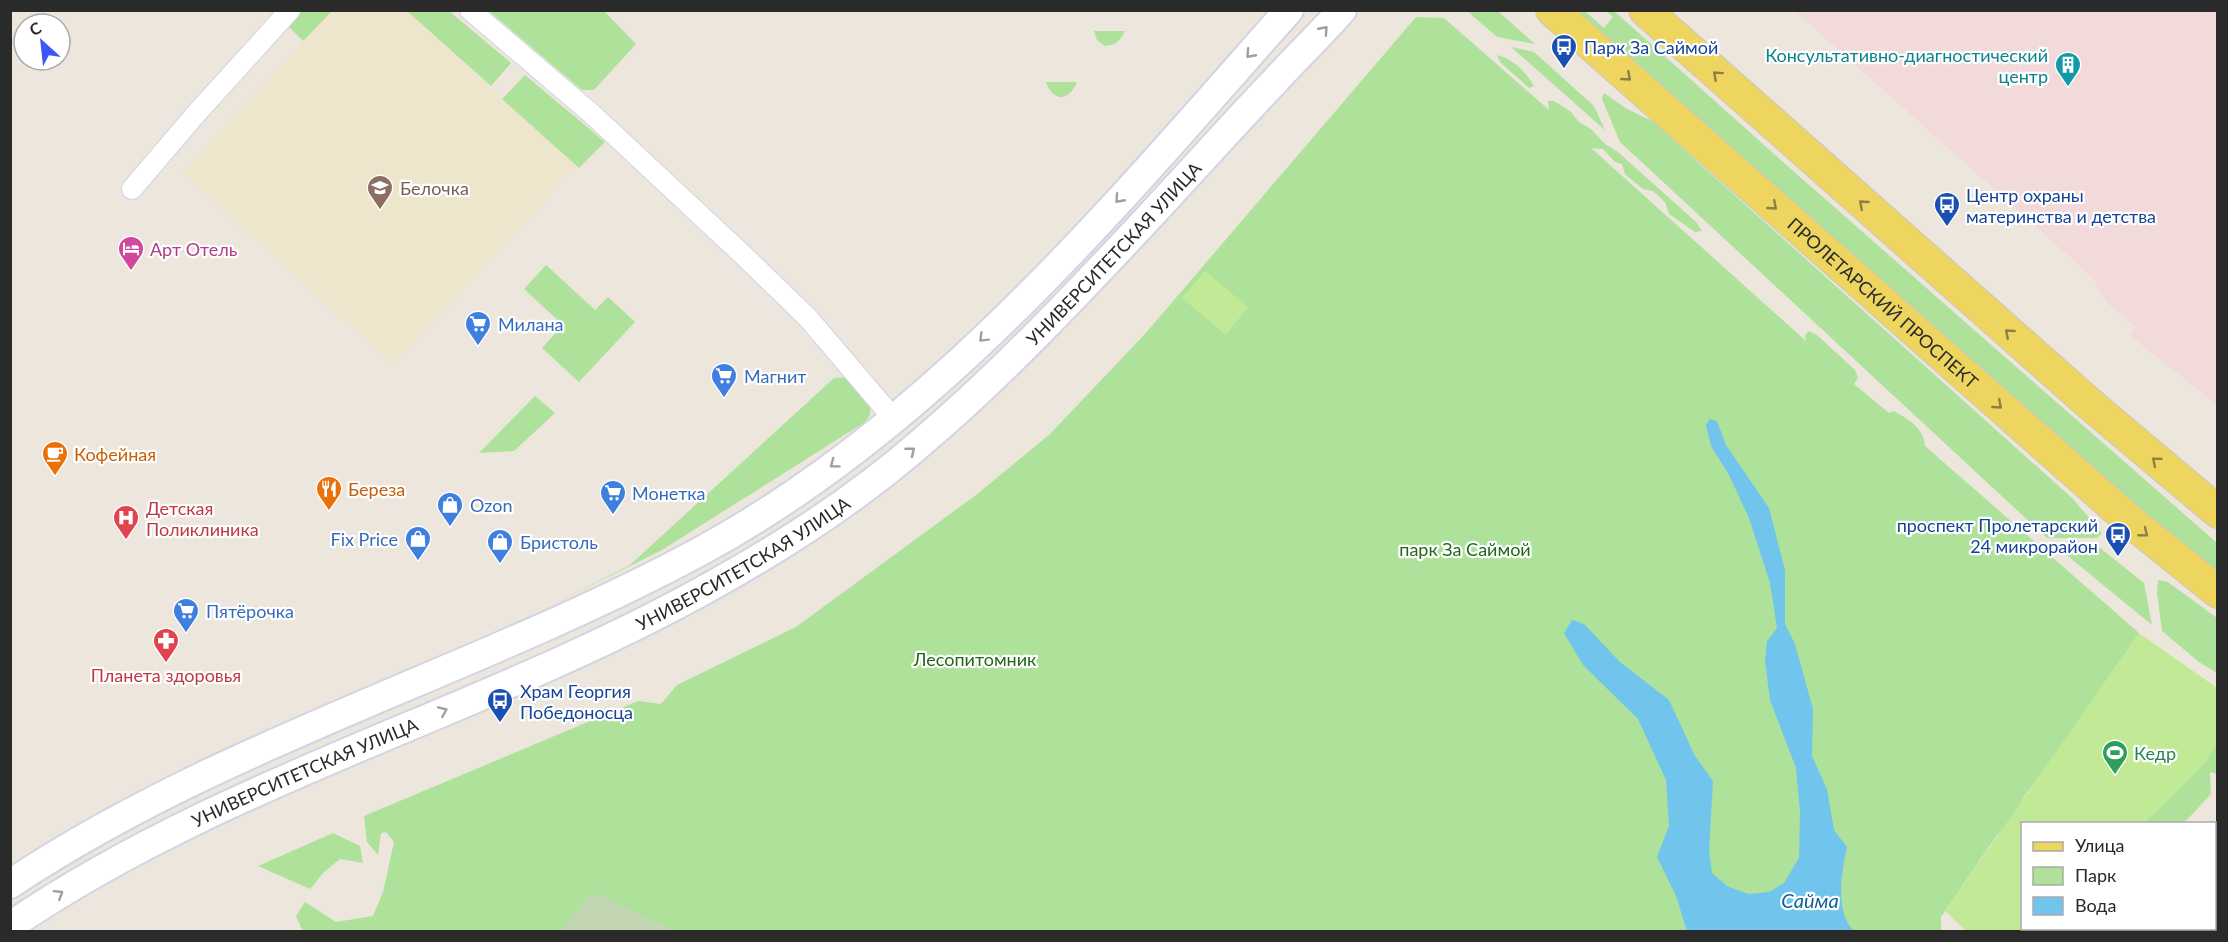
<svg xmlns="http://www.w3.org/2000/svg" width="2228" height="942" font-family="Lato,sans-serif">
	<style>
		.education { fill: #ede5cc }
		.medical { fill: #f3dada }
		.green { fill: #aee29a }
		.cemetery { fill: #c2d6b4 }
		.pitch { fill: #c1e996 }
		.water { fill: #71c4ec }
		.lines { fill: none; stroke-linecap: round; stroke-linejoin: round }
		.street-casing { stroke: #d2d4e3; stroke-width: 22 }
		.secondary-casing { stroke: #d2d4e3; stroke-width: 32 }
		.primary-casing { stroke: #c8c8c8; stroke-width: 34 }
		.street { stroke: #fff; stroke-width: 20 }
		.secondary { stroke: #fff; stroke-width: 28 }
		.primary { stroke: #eed55f; stroke-width: 32 }
		.oneway { stroke: #9f9f9f }
		.oneway2 { stroke: #8c8044 }
		.labels { text-anchor: middle; dominant-baseline: central; stroke-width: 4.5; stroke-linejoin: round; paint-order: stroke }
		.transit-label { font-size: 18px; fill: #164399; stroke: #fff; text-anchor: start }
		.culture-label { font-size: 18px; fill: #0d838f; stroke: #fff; text-anchor: end }
		.education-label { font-size: 18px; fill: #785e54; stroke: #fff; text-anchor: start }
		.hotel-label { font-size: 18px; fill: #b23c85; stroke: #fff; text-anchor: start }
		.street-label { font-size: 18px; fill: #2a2a2a; stroke: #fff }
		.shop-label { font-size: 18px; fill: #366cbe; stroke: #fff; text-anchor: start }
		.food-label { font-size: 18px; fill: #c56008; stroke: #fff; text-anchor: start }
		.health-label { font-size: 18px; fill: #be3a42; stroke: #fff; text-anchor: start }
		.park-label { font-size: 18px; fill: #26661b; stroke: #fff }
		.leisure-label { font-size: 18px; fill: #27864d; stroke: #fff; text-anchor: start }
		.water-label { font-size: 20px; font-style: italic; fill: #106199; stroke: #fff }
	</style>
	<rect width="100%" height="100%" fill="#ece6dc"/>
	<!-- education -->
	<path class="education" d="M332,10L407,11L576,166L393,365L183,173Z"/>
	<!-- medical -->
	<path class="medical" d="M1795,11H2217V405L2130,336L2136,327L2107,303L2092,277Z"/>
	<!-- green -->
	<path class="green" d="M302,11H332L303,41L288,26Z
		M407,11H449L511,63L491,86Z
		M489,11H604L636,44L594,90H582Z
		M1467,11H1498L1535,44L1497,37Z
		M1577,11H1585L1604,28L1613,17L1606,11H1614L1792,170L2217,543V576L2190,556Z
		M1416,17L1444,18L1549,110L1548,101H1554L1570,111L1579,122L1591,129L1605,144L1618,152L1696,222L1702,231L1695,232L1669,214L1665,202L1653,191L1643,189L1625,174L1622,164L1615,162L1603,149L1591,148L1806,341L1805,336L1808,331L1817,335L1855,370L1858,378L1854,384L1889,413L1894,411C1908,419 1924,428 1925,446L2139,633L2062,745L2023,798L2022,812L1997,835L1945,911L1941,917V931L303,932L296,916L305,902L336,922L373,916L383,892L394,842L386,832L381,833L378,855L367,842L364,816L638,701L661,704L677,685L796,627L976,495L1049,435L1145,334Z
		M1094,31H1125C1120,41 1116,45 1105,46L1097,40Z
		M1511,47L1534,52L1594,106L1605,130Z
		M1497,55C1513,59 1526,72 1534,86L1529,88L1500,62Z
		M525,75L605,142L579,168L502,99Z
		M1046,82H1077C1069,101 1054,103 1046,82Z
		M1604,93L1627,109L1652,121L2072,498L2102,533L2097,538H2047L1620,142L1602,99Z
		M546,265L595,310L608,297L635,322L579,382L542,348L563,325L524,289Z
		M850,377L870,404V415L865,422L662,550L558,602L630,565L834,378Z
		M535,396L555,413L514,451L479,453Z
		M2058,548H2100L2144,583L2152,625Z
		M2158,580L2168,582L2217,618V673L2199,662L2162,631L2157,593Z
		M2217,733V774L2210,772L2211,794L2184,823L2052,824Z
		M333,833L360,846L363,863L340,859L324,872L310,889L258,866Z
		M2217,890V931H2195L2196,929L2214,928L2215,895Z"/>
	<!-- cemetery -->
	<path class="cemetery" d="M593,893L676,931H559Z"/>
	<!-- pitch -->
	<path class="pitch" d="M1205,271L1248,307L1226,335L1182,298Z
		M2139,633L2217,688V743L2205,763L2145,823L2022,824V928H2092L2093,931H1966L1945,911Z"/>
	<!-- water -->
	<path class="water" d="M1710,419L1717,421L1726,445L1769,508L1785,570V624L1795,644L1813,709L1812,756L1827,789L1834,830L1847,847C1842,871 1834,911 1854,931H1687L1676,896L1657,857L1669,826L1666,780L1638,719L1583,665L1564,633L1572,620L1584,624L1620,662L1669,700L1695,756L1713,781L1709,851L1712,873L1727,886L1748,894L1769,892L1784,883L1799,858L1800,812L1796,768L1770,700L1765,661L1767,641L1777,628L1770,583L1749,518L1729,475L1711,446L1706,425Z"/>
	<g class="lines">
		<defs>
			<path id="street" d="M470,10L592,114L742,254L808,318L894,419
				M132,189L195,115L290,10
				M2214,865L2218,860
				M2178,932L2179,928"/>
			<g id="secondary">
				<path d="M10,884C224,742 474,673 699,552C936,424 1112,209 1289,10"/>
				<path id="s1" d="M10,926C227,778 485,713 713,585C787,544 859,497 923,441C1004,372 1078,293 1151,215C1192,171 1232,126 1274,82C1296,58 1320,35 1342,10"/>
			</g>
			<g id="primary">
				<path id="s2" d="M1552,10L2130,521L2218,592"/>
				<path d="M1645,10L2091,405L2218,512"/>
			</g>
		</defs>
		<!-- street casing -->
		<use href="#street" class="street-casing"/>
		<!-- secondary casing -->
		<use href="#secondary" class="secondary-casing"/>
		<!-- primary casing -->
		<use href="#primary" class="primary-casing"/>
		<!-- street -->
		<use href="#street" class="street"/>
		<!-- secondary -->
		<use href="#secondary" class="secondary"/>
		<!-- primary -->
		<use href="#primary" class="primary"/>
	</g>
	<!-- one-way arrows -->
	<defs><path id="oneway-chevron" d="M-2-3.5L2.5 0L-2 3.5" fill="none" stroke-width="1.6" stroke-linecap="round" stroke-linejoin="round" transform="scale(1.5)"/></defs>
	<g class="oneway">
		<use href="#oneway-chevron" transform="translate(1324 30) rotate(-48)"/>
		<use href="#oneway-chevron" transform="translate(1250 54) rotate(132)"/>
		<use href="#oneway-chevron" transform="translate(1119 199) rotate(132)"/>
		<use href="#oneway-chevron" transform="translate(983 338) rotate(135)"/>
		<use href="#oneway-chevron" transform="translate(911 451) rotate(-38)"/>
		<use href="#oneway-chevron" transform="translate(834 464) rotate(143)"/>
		<use href="#oneway-chevron" transform="translate(443 711) rotate(-23)"/>
		<use href="#oneway-chevron" transform="translate(59 894) rotate(-32)"/>
	</g>
	<g class="oneway2">
		<use href="#oneway-chevron" transform="translate(1717 75) rotate(-138)"/>
		<use href="#oneway-chevron" transform="translate(1627 77) rotate(41)"/>
		<use href="#oneway-chevron" transform="translate(1863 204) rotate(-139)"/>
		<use href="#oneway-chevron" transform="translate(1773 206) rotate(41)"/>
		<use href="#oneway-chevron" transform="translate(2009 333) rotate(-139)"/>
		<use href="#oneway-chevron" transform="translate(1998 405) rotate(41)"/>
		<use href="#oneway-chevron" transform="translate(2156 461) rotate(-140)"/>
		<use href="#oneway-chevron" transform="translate(2144 533) rotate(39)"/>
	</g>
	<!-- icons -->
	<defs>
		<symbol id="bus-pin" viewBox="-11 -11 22 30"><path d="M0 17L-7.5 6A9.5 9.5 0 1 1 7.5 6Z" fill="#1a4fb4" stroke="#fff"/><path d="M-5-6H5V4H4V6H2V4H-2V6H-4V4H-5ZM-3.5-4V0h7V-4ZM-3.5 1.2v1.5H-2V1.2ZM2 1.2v1.5H3.5V1.2Z" fill="#fff"/></symbol>
		<symbol id="building-pin" viewBox="-11 -11 22 30"><path d="M0 17L-7.5 6A9.5 9.5 0 1 1 7.5 6Z" fill="#0f9aa8" stroke="#fff"/><path d="M-4-6H4V6H1V3H-1V6H-4ZM-2.5-4.3h1.7v1.8h-1.7ZM.8-4.3h1.7v1.8H.8ZM-2.5-1h1.7V.8h-1.7ZM.8-1h1.7V.8H.8Z" fill="#fff"/></symbol>
		<symbol id="school-pin" viewBox="-11 -11 22 30"><path d="M0 17L-7.5 6A9.5 9.5 0 1 1 7.5 6Z" fill="#8d6e63" stroke="#fff"/><path d="M0-5L7-2L0 1L-7-2ZM-4 1L0 2.5L4 1V4Q0 6-4 4Z" fill="#fff"/></symbol>
		<symbol id="hotel-pin" viewBox="-11 -11 22 30"><path d="M0 17L-7.5 6A9.5 9.5 0 1 1 7.5 6Z" fill="#d1479c" stroke="#fff"/><path d="M-6-4.5h1.5V1H6V5H4.5V3h-9V5H-6ZM-4 0a1.8 1.8 0 1 1 3.6 0ZM.5 0V-2.5h3Q6-2.5 6 0Z" fill="#fff"/></symbol>
		<symbol id="supermarket-pin" viewBox="-11 -11 22 30"><path d="M0 17L-7.5 6A9.5 9.5 0 1 1 7.5 6Z" fill="#3f7fe0" stroke="#fff"/><path d="M-6-5.5h2.5l.6 2H6L4.5 2H-2.5L-4.4-4H-6ZM-1.5 3.2a1.3 1.3 0 1 0 .1 0ZM3 3.2a1.3 1.3 0 1 0 .1 0Z" fill="#fff"/></symbol>
		<symbol id="cafe-pin" viewBox="-11 -11 22 30"><path d="M0 17L-7.5 6A9.5 9.5 0 1 1 7.5 6Z" fill="#e8710a" stroke="#fff"/><path d="M-5.5-4.5H6V0H3Q3 3.5 0 3.5H-2.5Q-5.5 3.5-5.5 0ZM3-3.2v2h1.7v-2ZM-6 4.5H4V6H-6Z" fill="#fff"/></symbol>
		<symbol id="restaurant-pin" viewBox="-11 -11 22 30"><path d="M0 17L-7.5 6A9.5 9.5 0 1 1 7.5 6Z" fill="#e8710a" stroke="#fff"/><path d="M-5-6h1v4h1v-4h1v4h1v-4h1v5L-1.5 .5V6h-2V.5L-5-1ZM5-6V6H3V1.5H1.5Q1.5-4 5-6Z" fill="#fff"/></symbol>
		<symbol id="shop-pin" viewBox="-11 -11 22 30"><path d="M0 17L-7.5 6A9.5 9.5 0 1 1 7.5 6Z" fill="#3f7fe0" stroke="#fff"/><path d="M-5-2.5h2.3a2.7 3.5 0 0 1 5.4 0H5L5.5 6h-11ZM-1.5-2.5h3a1.5 2.3 0 0 0-3 0Z" fill="#fff"/></symbol>
		<symbol id="hospital-pin" viewBox="-11 -11 22 30"><path d="M0 17L-7.5 6A9.5 9.5 0 1 1 7.5 6Z" fill="#e0444e" stroke="#fff"/><path d="M-5-5h3v3.5h4V-5h3V5h-3V1.5h-4V5h-3Z" fill="#fff"/></symbol>
		<symbol id="pharmacy-pin" viewBox="-11 -11 22 30"><path d="M0 17L-7.5 6A9.5 9.5 0 1 1 7.5 6Z" fill="#e0444e" stroke="#fff"/><path d="M-2-6h4v4h4v4h-4v4h-4v-4h-4v-4h4Z" fill="#fff"/></symbol>
		<symbol id="stadium-pin" viewBox="-11 -11 22 30"><path d="M0 17L-7.5 6A9.5 9.5 0 1 1 7.5 6Z" fill="#2e9e5b" stroke="#fff"/><path d="M0-5a6.5 5 0 1 0 0 10a6.5 5 0 1 0 0-10ZM-3.5-1.8h7v3.6h-7Z" fill="#fff"/></symbol>
	</defs>
	<g fill-rule="evenodd">
		<use href="#bus-pin" x="1549" y="32" width="30" height="40"/>
		<use href="#building-pin" x="2053" y="50" width="30" height="40"/>
		<use href="#school-pin" x="365" y="173" width="30" height="40"/>
		<use href="#bus-pin" x="1932" y="190" width="30" height="40"/>
		<use href="#hotel-pin" x="116" y="234" width="30" height="40"/>
		<use href="#supermarket-pin" x="463" y="309" width="30" height="40"/>
		<use href="#supermarket-pin" x="709" y="361" width="30" height="40"/>
		<use href="#cafe-pin" x="40" y="439" width="30" height="40"/>
		<use href="#restaurant-pin" x="314" y="474" width="30" height="40"/>
		<use href="#supermarket-pin" x="598" y="478" width="30" height="40"/>
		<use href="#shop-pin" x="435" y="490" width="30" height="40"/>
		<use href="#hospital-pin" x="111" y="503" width="30" height="40"/>
		<use href="#bus-pin" x="2103" y="520" width="30" height="40"/>
		<use href="#shop-pin" x="403" y="524" width="30" height="40"/>
		<use href="#shop-pin" x="485" y="527" width="30" height="40"/>
		<use href="#supermarket-pin" x="171" y="596" width="30" height="40"/>
		<use href="#pharmacy-pin" x="151" y="626" width="30" height="40"/>
		<use href="#bus-pin" x="485" y="686" width="30" height="40"/>
		<use href="#stadium-pin" x="2100" y="738" width="30" height="40"/>
	</g>
	<g class="labels">
		<!-- transit labels -->
		<g class="transit-label">
			<text x="1584" y="47">Парк За Саймой</text>
			<text x="1966" y="195">Центр охраны<tspan x="1966" dy="21">материнства и детства</tspan></text>
			<text x="2098" y="525" text-anchor="end">проспект Пролетарский<tspan x="2098" dy="21">24 микрорайон</tspan></text>
			<text x="520" y="691">Храм Георгия<tspan x="520" dy="21">Победоносца</tspan></text>
		</g>
		<!-- culture labels -->
		<g class="culture-label">
			<text x="2048" y="55">Консультативно-диагностический<tspan x="2048" dy="21">центр</tspan></text>
		</g>
		<!-- education labels -->
		<g class="education-label">
			<text x="400" y="188">Белочка</text>
		</g>
		<!-- hotel labels -->
		<g class="hotel-label">
			<text x="150" y="249">Арт Отель</text>
		</g>
		<!-- street labels -->
		<g class="street-label">
			<text stroke="none"><textPath href="#s1" startOffset="1305">УНИВЕРСИТЕТСКАЯ УЛИЦА</textPath></text>
			<text stroke="none"><textPath href="#s2" startOffset="442">ПРОЛЕТАРСКИЙ ПРОСПЕКТ</textPath></text>
			<text stroke="none"><textPath href="#s1" startOffset="819">УНИВЕРСИТЕТСКАЯ УЛИЦА</textPath></text>
			<text stroke="none"><textPath href="#s1" startOffset="333">УНИВЕРСИТЕТСКАЯ УЛИЦА</textPath></text>
		</g>
		<!-- shop labels -->
		<g class="shop-label">
			<text x="498" y="324">Милана</text>
			<text x="744" y="376">Магнит</text>
			<text x="632" y="493">Монетка</text>
			<text x="470" y="505">Ozon</text>
			<text x="398" y="539" text-anchor="end">Fix Price</text>
			<text x="520" y="542">Бристоль</text>
			<text x="206" y="611">Пятёрочка</text>
		</g>
		<!-- food labels -->
		<g class="food-label">
			<text x="74" y="454">Кофейная</text>
			<text x="348" y="489">Береза</text>
		</g>
		<!-- health labels -->
		<g class="health-label">
			<text x="146" y="508">Детская<tspan x="146" dy="21">Поликлиника</tspan></text>
			<text x="166" y="675" text-anchor="middle">Планета здоровья</text>
		</g>
		<!-- park labels -->
		<g class="park-label">
			<text x="1465" y="549">парк За Саймой</text>
			<text x="975" y="659">Лесопитомник</text>
		</g>
		<!-- leisure labels -->
		<g class="leisure-label">
			<text x="2134" y="753">Кедр</text>
		</g>
		<!-- water labels -->
		<g class="water-label">
			<text x="1810" y="900">Сайма</text>
		</g>
	</g>
	<!-- border -->
	<rect width="2228" height="942" fill="none" stroke="#2a2a2a" stroke-width="24"/>
	<!-- legend -->
	<rect x="2021" y="822" width="195" height="108" fill="#ffffff" stroke="#aaaaaa" stroke-width="1.5"/>
	<rect x="2033" y="842" width="30" height="9" fill="#eed55f" stroke="#aaaaaa" stroke-width="1.5"/>
	<text x="2075" y="852" font-size="18" fill="#2a2a2a">Улица</text>
	<rect x="2033" y="867" width="30" height="18" fill="#aee29a" stroke="#aaaaaa" stroke-width="1.5"/>
	<text x="2075" y="882" font-size="18" fill="#2a2a2a">Парк</text>
	<rect x="2033" y="897" width="30" height="18" fill="#71c4ec" stroke="#aaaaaa" stroke-width="1.5"/>
	<text x="2075" y="912" font-size="18" fill="#2a2a2a">Вода</text>
	<!-- north arrow -->
	<g transform="translate(42 42) rotate(333)"><circle r="28" fill="#ffffff" stroke="#aaaaaa" stroke-width="1.5"/>
	<path d="M0-4.5L10 22L0 15L-10 22Z" fill="#3f56f6"/>
	<text y="-9" font-size="16" font-weight="bold" text-anchor="middle" fill="#2a2a2a">С</text>
	</g>
</svg>
